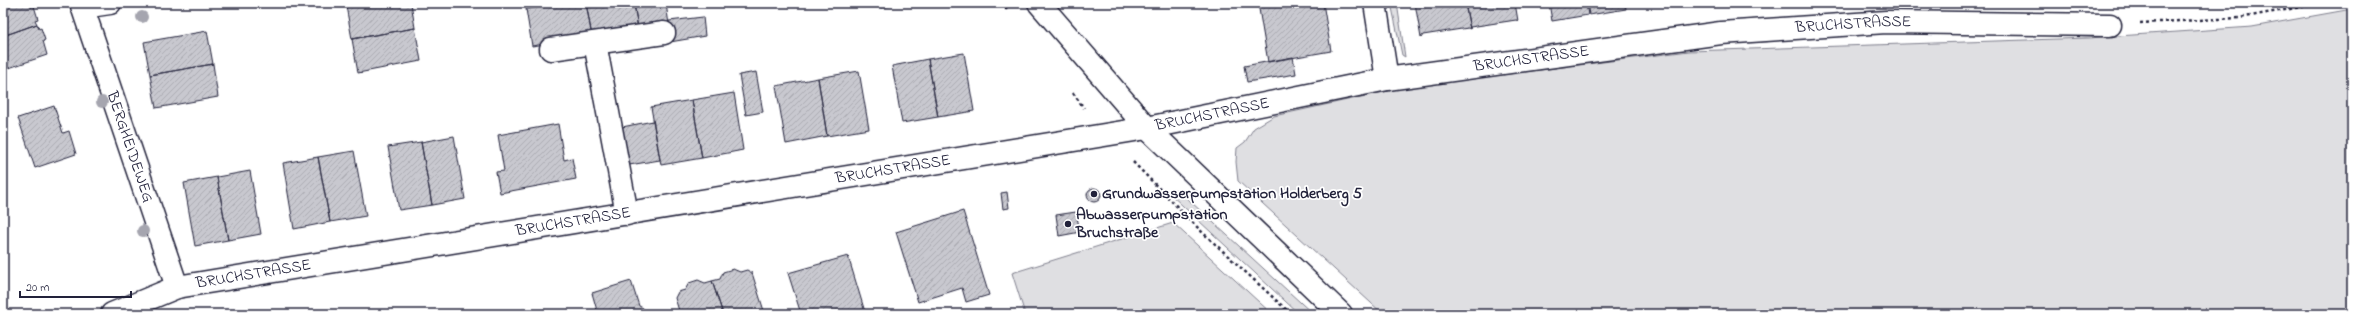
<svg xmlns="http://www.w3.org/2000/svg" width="2355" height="317" font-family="'Indie Flower',sans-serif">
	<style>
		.green { fill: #dfdfe2; stroke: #80808e }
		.building { fill: url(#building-hatch); stroke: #22223b }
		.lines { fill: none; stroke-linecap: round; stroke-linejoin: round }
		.minor-casing { stroke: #22223b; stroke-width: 25 }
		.path { stroke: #22223b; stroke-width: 2.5; stroke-dasharray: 3 3; stroke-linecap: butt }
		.minor { stroke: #fff; stroke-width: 22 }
		.tree { fill: #a5a5af }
		.poi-dot { fill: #22223b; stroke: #fff; stroke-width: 1.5 }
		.labels { text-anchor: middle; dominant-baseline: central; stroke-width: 3.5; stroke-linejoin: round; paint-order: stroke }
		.street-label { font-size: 16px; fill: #22223b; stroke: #fff }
		.poi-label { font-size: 16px; font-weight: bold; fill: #22223b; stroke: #fff; text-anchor: start }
	</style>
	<defs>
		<pattern id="building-hatch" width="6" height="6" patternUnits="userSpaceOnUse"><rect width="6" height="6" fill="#c8c8cf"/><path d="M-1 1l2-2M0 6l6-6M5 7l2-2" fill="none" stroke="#acacb3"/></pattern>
	</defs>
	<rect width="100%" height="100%" fill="#fff"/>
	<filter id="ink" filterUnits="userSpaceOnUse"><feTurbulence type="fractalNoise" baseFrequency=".025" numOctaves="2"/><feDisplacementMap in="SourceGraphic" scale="8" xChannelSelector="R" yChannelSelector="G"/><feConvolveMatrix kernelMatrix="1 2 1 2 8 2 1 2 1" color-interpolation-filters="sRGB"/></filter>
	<g filter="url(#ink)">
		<!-- green -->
		<path class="green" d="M1391,3H1397L1405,57L1402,55Z
			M2352,9V314H1383L1238,181L1236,162L1237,148L1245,142L1254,128L1274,116L1407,87L1689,51L2088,38L2252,27Z
			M1171,189L1178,190L1313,314H1299L1169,193Z
			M1173,223L1272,314H1025L1012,273Z"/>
		<!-- building -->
		<path class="building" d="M3,3H30L31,7L34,6L38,19L35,20L37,24L3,36Z
			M364,3H411L415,28L352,39L346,6Z
			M539,3H586L592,37L532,46L526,9L540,7Z
			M586,3H634L638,29L592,36Z
			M634,3H666L669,25L638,29Z
			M879,3H900L881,8Z
			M1258,3H1323L1331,51L1268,62Z
			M1415,3H1465L1470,29L1468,28L1423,35L1421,38Z
			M1465,3H1515L1518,21L1516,20L1470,27V29Z
			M1549,3H1586L1588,15L1552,21Z
			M1587,3H1625L1626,9L1589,15Z
			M703,17L705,36L670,42L669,21Z
			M37,24L39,29L41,28L45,40L43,41L47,55L3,70V36Z
			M415,28L421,61L358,73L352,39Z
			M207,31L213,64L150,75L144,42Z
			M964,53L974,111L938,117L928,59Z
			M1293,57L1296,74L1247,82L1244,66Z
			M928,59L938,117L902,123L892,66Z
			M213,64L218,97L156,108L150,75Z
			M859,71L869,129L827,136L818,78Z
			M756,72L763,112L746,115L739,75Z
			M818,78L827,136L786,144L776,86Z
			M734,93L743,150L702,158L692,100Z
			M692,100L702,158L661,165L651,107Z
			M54,106L63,133L69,131L76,154L35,168L18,118Z
			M653,121L660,160L629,165L622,127Z
			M558,124L564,160L572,158L576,179L500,193L496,172L504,171L498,135Z
			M454,136L465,199L432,205L421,142Z
			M421,142L432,205L399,210L388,147Z
			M354,151L366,216L330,222L318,157Z
			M318,157L330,222L294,229L283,163Z
			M250,171L261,234L228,240L217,177Z
			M217,177L228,240L195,246L184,183Z
			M1087 195a7 7 0 1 1 14 0a7 7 0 1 1-14 0Z
			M1007,192L1009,208L1003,209L1001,193Z
			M963,211L989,295L966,302L962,288L918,302L896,232Z
			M1076,212L1080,232L1059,236L1056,215Z
			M848,256L865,312L859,314H801L788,273Z
			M733,269L740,272L747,270L752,273L765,314H723L712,281L720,279L723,272Z
			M698,280L705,283L712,281L723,314H680L675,298L678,292L685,290L689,283Z
			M631,281L639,306L643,308L645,314H598L592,293Z
			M524,309L525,314H509Z"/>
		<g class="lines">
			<defs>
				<g id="minor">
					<path id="s1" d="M81,3L177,287"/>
					<path d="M1039,3L1147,128L1341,314"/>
					<path d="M1375,3L1387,79"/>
					<path d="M83,7L110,3"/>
					<path d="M595,43L627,214"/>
					<path d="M551,49L664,33"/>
					<path id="s2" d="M112,314L177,287L1147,128L1387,79L1721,33L1886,22L2110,25"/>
				</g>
			</defs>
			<!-- minor casing -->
			<use href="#minor" class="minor-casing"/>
			<!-- path -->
			<path class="path" d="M1001,3L1009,12
				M2140,23L2239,18L2324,3
				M1073,93L1084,108
				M1133,162L1201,231L1291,314"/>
			<!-- minor -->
			<use href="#minor" class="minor"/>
		</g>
		<!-- trees -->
		<g class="tree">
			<circle cx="142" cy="17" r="6"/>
			<circle cx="102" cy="102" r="6"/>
			<circle cx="143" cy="231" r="6"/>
		</g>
	</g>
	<!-- markers -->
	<g class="poi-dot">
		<circle cx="1094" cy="194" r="4"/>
		<circle cx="1068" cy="224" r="4"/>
	</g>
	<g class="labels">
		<!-- street labels -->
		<g class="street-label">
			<text stroke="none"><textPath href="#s2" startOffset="1768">BRUCHSTRASSE</textPath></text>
			<text stroke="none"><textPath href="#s2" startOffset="1444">BRUCHSTRASSE</textPath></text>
			<text stroke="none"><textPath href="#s2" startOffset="1120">BRUCHSTRASSE</textPath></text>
			<text stroke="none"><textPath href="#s1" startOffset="152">BERGHEIDEWEG</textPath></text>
			<text stroke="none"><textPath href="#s2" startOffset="796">BRUCHSTRASSE</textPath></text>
			<text stroke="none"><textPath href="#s2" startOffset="472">BRUCHSTRASSE</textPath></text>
			<text stroke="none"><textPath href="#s2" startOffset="148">BRUCHSTRASSE</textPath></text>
		</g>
		<!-- poi labels -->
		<g class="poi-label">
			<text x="1102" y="194">Grundwasserpumpstation Holderberg 5</text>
			<text x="1076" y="215">Abwasserpumpstation<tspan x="1076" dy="18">Bruchstraße</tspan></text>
		</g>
	</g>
	<!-- margin -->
	<rect width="2355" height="317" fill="none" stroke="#fff" stroke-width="16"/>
	<rect x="8" y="8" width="2339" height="301" fill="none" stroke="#22223b" stroke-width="1.5" filter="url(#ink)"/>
	<!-- scale -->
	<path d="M20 291v6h111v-6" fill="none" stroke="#22223b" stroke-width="2"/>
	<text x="26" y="291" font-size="12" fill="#22223b" stroke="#ffffff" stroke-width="3" paint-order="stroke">20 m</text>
</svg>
